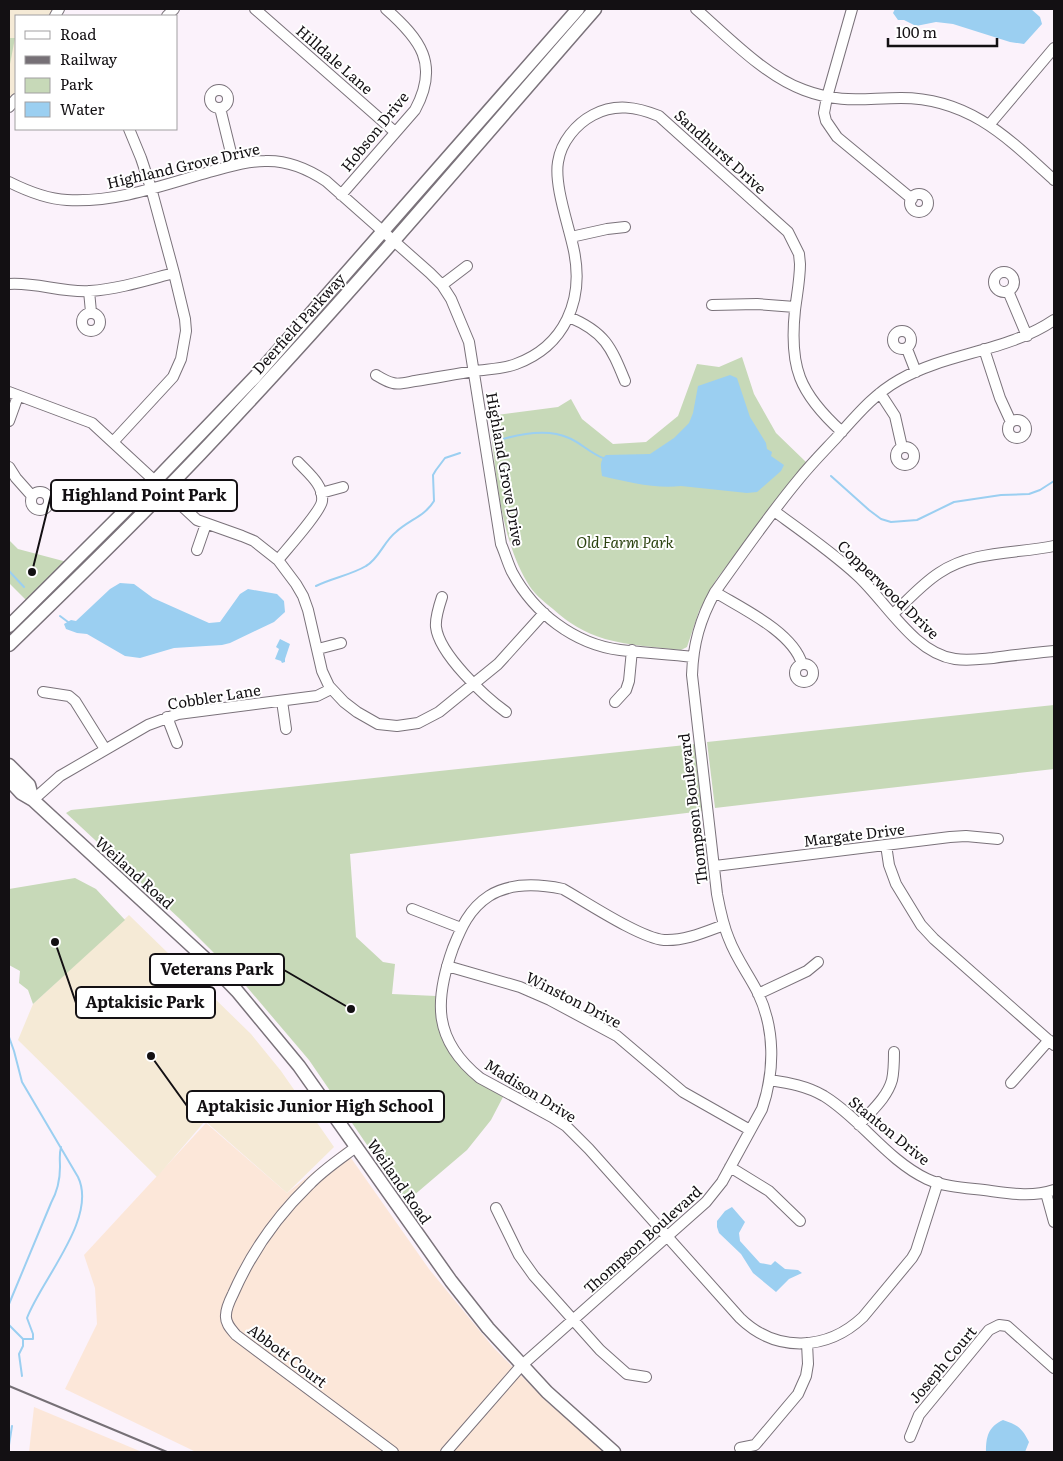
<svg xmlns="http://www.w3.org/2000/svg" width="1063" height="1461" font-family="Literata,serif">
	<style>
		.industrial { fill: #fce7d9 }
		.education { fill: #f5ead6 }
		.green { fill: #c7d9b8 }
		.water { fill: #9bcff1 }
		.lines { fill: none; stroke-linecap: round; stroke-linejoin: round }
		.stream { stroke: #9bcff1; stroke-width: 2 }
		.minor-casing { stroke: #7a727a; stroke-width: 12 }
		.major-casing { stroke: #7a727a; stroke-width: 15 }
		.minor { stroke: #fff; stroke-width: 10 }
		.major { stroke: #fff; stroke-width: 12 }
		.rail { stroke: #767076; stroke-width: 2 }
		.labels { text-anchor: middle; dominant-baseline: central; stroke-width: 4; stroke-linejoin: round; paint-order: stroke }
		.street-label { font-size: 15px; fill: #131013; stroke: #fff }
		.park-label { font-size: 15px; font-style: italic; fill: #2b420f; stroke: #fff }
		.leader { fill: none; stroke: #131013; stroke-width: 2 }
		.callout-dot { fill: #131013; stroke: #fff; stroke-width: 2 }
		.callout { fill: #fff; stroke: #131013; stroke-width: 2 }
		.callout-label { font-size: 16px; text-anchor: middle; font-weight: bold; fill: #131013 }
	</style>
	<rect width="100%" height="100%" fill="#fbf2fb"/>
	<!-- industrial -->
	<path class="industrial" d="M206,1123L287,1193L344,1148L429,1269L493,1347L549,1404L610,1452H196L65,1389L97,1324L95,1288L84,1255Z
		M34,1407L142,1452H29Z"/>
	<!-- education -->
	<path class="education" d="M9,9H54L51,16H16V93L9,101Z
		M129,915L251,1034L281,1071L334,1147L287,1193L205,1121L157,1177L18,1040L33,1004Z"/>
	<!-- green -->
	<path class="green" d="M9,38H15L10,64H9Z
		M742,357L754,394L776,433L806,462L780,494L716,580L699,611L687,647L681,650C656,647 630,646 605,639C585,633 568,623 553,609C543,601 533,593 527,582C499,535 496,469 489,416L558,407L571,399L582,419L613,444L646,442L678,416L697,364L719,367Z
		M9,540L18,549L67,562L27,601L9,583Z
		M1054,705V769L715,808L707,742Z
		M695,744L703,811L350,854L356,937L383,962L395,964L392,994L436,996C435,1007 437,1016 440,1027C450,1063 473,1078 503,1097L491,1120L467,1150L406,1202L309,1060L241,980L181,920L66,813L71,810Z
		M75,878L96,889L125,920L33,1004L28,990L19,983L20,971L9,965V889Z"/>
	<!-- water -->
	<path class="water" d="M895,9H1031L1040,17L1042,24L1024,44L1010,42L953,24L936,22L916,26L904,20H898L893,13Z
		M730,375L737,378L750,417L766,443L767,449L772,452L771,456L784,465L781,471L757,492L747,493L681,486C656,489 627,482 602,476C601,467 599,461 606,455L650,454L674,438L689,423L693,413L698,386Z
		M120,583L134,584L153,598L209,623L220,622L240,594L248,589L277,594L284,601L285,612L274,622L230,643L222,645L174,648L140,658L125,656L87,634L77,633L66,629L64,624L71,620L76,621L110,589Z
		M280,639L290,644L285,659V662L282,663L281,661L275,659L279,649L276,647Z
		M732,1207L745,1222L739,1233L740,1241L760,1263L771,1265L775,1261L785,1269L798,1270L802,1273L789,1279L776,1292L753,1273L741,1254L719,1233L717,1227V1221L725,1211Z
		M1003,1420C1018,1425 1022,1428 1029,1442L1025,1452H986C986,1437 988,1427 1003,1420Z"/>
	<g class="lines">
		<!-- stream -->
		<path class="stream" d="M503,439C524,433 549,429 569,438C581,443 590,453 603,458
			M831,476L869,510L881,519L891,522L917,520L954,502L1001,495L1029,494L1040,490L1054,481
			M9,571L24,587
			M316,586C332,578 351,575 366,566C379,559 384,541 396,532C409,520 425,516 434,501L433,475L436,470L445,458L460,453
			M60,616L68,622
			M9,1037L14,1051L22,1082L78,1177C98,1218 41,1280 27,1318L33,1334V1339H23V1346L19,1354L22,1376
			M9,1304L51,1203C57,1192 60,1180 60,1167C60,1160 59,1154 61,1147
			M9,1325L23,1339
			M9,1445L12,1426"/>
		<defs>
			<path id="minor" d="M255,9L395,132
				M696,9C727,36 765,76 804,90C841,104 864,98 901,98C969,98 1008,138 1054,180
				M852,9L827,97L824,113L826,121L837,137L912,199
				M55,16L59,9
				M167,16L174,9
				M210 99a9 9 0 1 1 18 0a9 9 0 1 1-18 0Z
				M9,107L16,99
				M220,108L234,165
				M989,125L1054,48
				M9,182C27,191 46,199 67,200C115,203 164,185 209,172C228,167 246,161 265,161C288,160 308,169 326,181L430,273L442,285L451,299L469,342L501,544C505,553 508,564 512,572C534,613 574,644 620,650C644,653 669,654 693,657
				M910 203a9 9 0 1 1 18 0a9 9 0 1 1-18 0Z
				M341,195L415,110C440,64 420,39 386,9
				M571,237L607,229L625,227
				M994 282a10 10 0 1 1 20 0a10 10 0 1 1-20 0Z
				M9,284C36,282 63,293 90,291C119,289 147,280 174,273
				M442,285L467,266
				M89,291L91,312
				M1008,291L1027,336
				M712,305L757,304L795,307
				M82 322a9 9 0 1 1 18 0a9 9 0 1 1-18 0Z
				M569,317C605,332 611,347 625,381
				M893 340a9 9 0 1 1 18 0a9 9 0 1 1-18 0Z
				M907,349L916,372
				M984,349L1000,398L1011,422
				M376,375C381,378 387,382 393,383C399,385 409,382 415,381C435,378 455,374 475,371C489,369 503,369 516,364C565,346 584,300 574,251C569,226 554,186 558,162C561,142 576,124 593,115C615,103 637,107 659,116L788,232L799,254L800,264C800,279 797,294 795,310C789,367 799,393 842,432
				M9,392L92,423L197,520L242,536L254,541L278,560L296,584L303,596L308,610L322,671L329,686L344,702L357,712L378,724L397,726L418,723L439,712L498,664L544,613
				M880,393L895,416L902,447
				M1008 429a9 9 0 1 1 18 0a9 9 0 1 1-18 0Z
				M9,421L18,396
				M113,442L173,377L181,359L186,331L185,319L174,273L151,188L141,158L129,129
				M896 456a9 9 0 1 1 18 0a9 9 0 1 1-18 0Z
				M9,467L16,478L32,496
				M31 501a9 9 0 1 1 18 0a9 9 0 1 1-18 0Z
				M321,493L343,487
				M774,511C803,532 832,552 858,576C887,603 914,653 955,659C968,661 981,659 993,658C1014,655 1034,653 1054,651
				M197,550L206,524
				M278,560C286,550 321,511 322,501C324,485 308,473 298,462
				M715,592C741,608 793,632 802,664
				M442,597C439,606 435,618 436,627C439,654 485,697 506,712
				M893,614C908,600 922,584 939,573C973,550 1016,554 1054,546
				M318,649L341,643
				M795 673a9 9 0 1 1 18 0a9 9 0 1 1-18 0Z
				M43,692L69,696L75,701L105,749
				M282,701L286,729
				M615,702L626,690L629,681L632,650
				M167,717L177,743
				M33,800L60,776L148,725L178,714L317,696L331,689
				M886,845L889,865L896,884L921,925L934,939L1054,1045
				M715,866L950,837L966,836L998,839
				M412,909L461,928
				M724,925C705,932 685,941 664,940C640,938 586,902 563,889C539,884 511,882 489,896C469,909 461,928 453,948C434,1001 433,1040 480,1078L552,1117L566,1126L589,1149L740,1318C776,1353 827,1351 863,1317L912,1258L916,1251L938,1182
				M447,966L520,987L550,1000L617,1036L683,1092L750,1130
				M758,994L807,971L818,962
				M770,1080C789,1083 807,1086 824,1096C861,1119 887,1160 927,1179C947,1188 970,1188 991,1191C1013,1194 1033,1197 1054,1190
				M1011,1083L1049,1040
				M859,1125C871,1111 887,1098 892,1080C894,1071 894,1061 894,1052
				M356,1147C340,1159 323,1170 309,1185C277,1216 251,1253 233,1294C230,1300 226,1308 226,1315C225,1323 231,1329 236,1335L393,1452
				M730,1167L769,1191L800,1221
				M1046,1193L1054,1222
				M496,1208L519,1255L534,1276L600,1350L627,1374L646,1377
				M910,1437L919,1415L989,1330L999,1325L1007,1326L1054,1368
				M740,1448L755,1445L798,1394L806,1376L808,1364L807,1343
				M446,1452L521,1366L706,1202L722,1182L762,1109C775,1071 775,1029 758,993C749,975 736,958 729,939C723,925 720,910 717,894L692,675C693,644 700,619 715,592C742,554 769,515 799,479C811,464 824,451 837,437C856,416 874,394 899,380C948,352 1007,352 1054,320"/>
			<path id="major" d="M9,626L155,481L255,377L578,9
				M9,645C89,567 169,489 244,407C365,277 479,142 595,9
				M9,765L29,785L33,800
				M9,780L21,793L33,800L209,962L237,991L299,1066L451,1281L488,1328L547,1392L614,1452"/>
		</defs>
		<!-- minor casing -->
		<use href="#minor" class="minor-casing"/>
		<!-- major casing -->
		<use href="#major" class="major-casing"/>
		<!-- minor -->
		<use href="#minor" class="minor"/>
		<!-- major -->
		<use href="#major" class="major"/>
		<!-- rail -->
		<path class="rail" d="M9,1386L167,1452"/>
	</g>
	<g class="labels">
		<!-- street labels -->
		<g class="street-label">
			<text transform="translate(335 59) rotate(41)">Hilldale Lane</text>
			<text transform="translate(374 131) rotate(-51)">Hobson Drive</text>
			<text transform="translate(721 151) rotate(42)">Sandhurst Drive</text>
			<text transform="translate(183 165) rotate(-13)">Highland Grove Drive</text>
			<text transform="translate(298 323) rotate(-48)">Deerfield Parkway</text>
			<text transform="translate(506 469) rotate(80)">Highland Grove Drive</text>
			<text transform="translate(889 589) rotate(44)">Copperwood Drive</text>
			<text transform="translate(214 696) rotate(-9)">Cobbler Lane</text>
			<text transform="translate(692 809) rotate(-97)">Thompson Boulevard</text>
			<text transform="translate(854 834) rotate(-7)">Margate Drive</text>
			<text transform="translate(135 872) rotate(42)">Weiland Road</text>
			<text transform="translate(574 999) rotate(27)">Winston Drive</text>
			<text transform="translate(531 1090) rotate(32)">Madison Drive</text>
			<text transform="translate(890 1130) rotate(39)">Stanton Drive</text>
			<text transform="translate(400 1181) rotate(55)">Weiland Road</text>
			<text transform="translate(642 1239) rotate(-42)">Thompson Boulevard</text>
			<text transform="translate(288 1355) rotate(37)">Abbott Court</text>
			<text transform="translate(942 1364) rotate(-50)">Joseph Court</text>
		</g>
		<!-- park labels -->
		<g class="park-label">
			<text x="625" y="541">Old Farm Park</text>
		</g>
	</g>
	<!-- callouts -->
	<path class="leader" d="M32 572L51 495M351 1009L284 970M55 942L76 1003M151 1056L187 1106"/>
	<g class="callout-dot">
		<circle cx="32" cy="572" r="5"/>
		<circle cx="351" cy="1009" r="5"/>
		<circle cx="55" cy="942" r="5"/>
		<circle cx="151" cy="1056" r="5"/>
	</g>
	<g class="callout">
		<rect x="51" y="480" width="186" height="31" rx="5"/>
		<rect x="150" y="954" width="134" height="31" rx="5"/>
		<rect x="76" y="987" width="139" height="31" rx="5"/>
		<rect x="187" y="1091" width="257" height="31" rx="5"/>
	</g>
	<g class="callout-label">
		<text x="144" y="501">Highland Point Park</text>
		<text x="217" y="975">Veterans Park</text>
		<text x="145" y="1008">Aptakisic Park</text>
		<text x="315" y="1112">Aptakisic Junior High School</text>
	</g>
	<!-- border -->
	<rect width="1063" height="1461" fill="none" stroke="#131013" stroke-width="20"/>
	<!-- legend -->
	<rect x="15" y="15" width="162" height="115" fill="#ffffff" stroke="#a19fa1"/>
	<rect x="25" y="31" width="25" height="8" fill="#ffffff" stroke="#a19fa1"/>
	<text x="60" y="40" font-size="15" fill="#131013">Road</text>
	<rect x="25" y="56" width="25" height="8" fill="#767076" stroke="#a19fa1"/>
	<text x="60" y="65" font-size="15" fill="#131013">Railway</text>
	<rect x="25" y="78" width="25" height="15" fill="#c7d9b8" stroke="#a19fa1"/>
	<text x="60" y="90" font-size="15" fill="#131013">Park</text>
	<rect x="25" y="102" width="25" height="15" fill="#9bcff1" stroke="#a19fa1"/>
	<text x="60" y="115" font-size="15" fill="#131013">Water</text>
	<!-- scale -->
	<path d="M888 38v8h109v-8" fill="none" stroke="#131013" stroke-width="2.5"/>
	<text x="896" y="38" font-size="15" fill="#131013" stroke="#ffffff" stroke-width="4" paint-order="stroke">100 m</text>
</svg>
